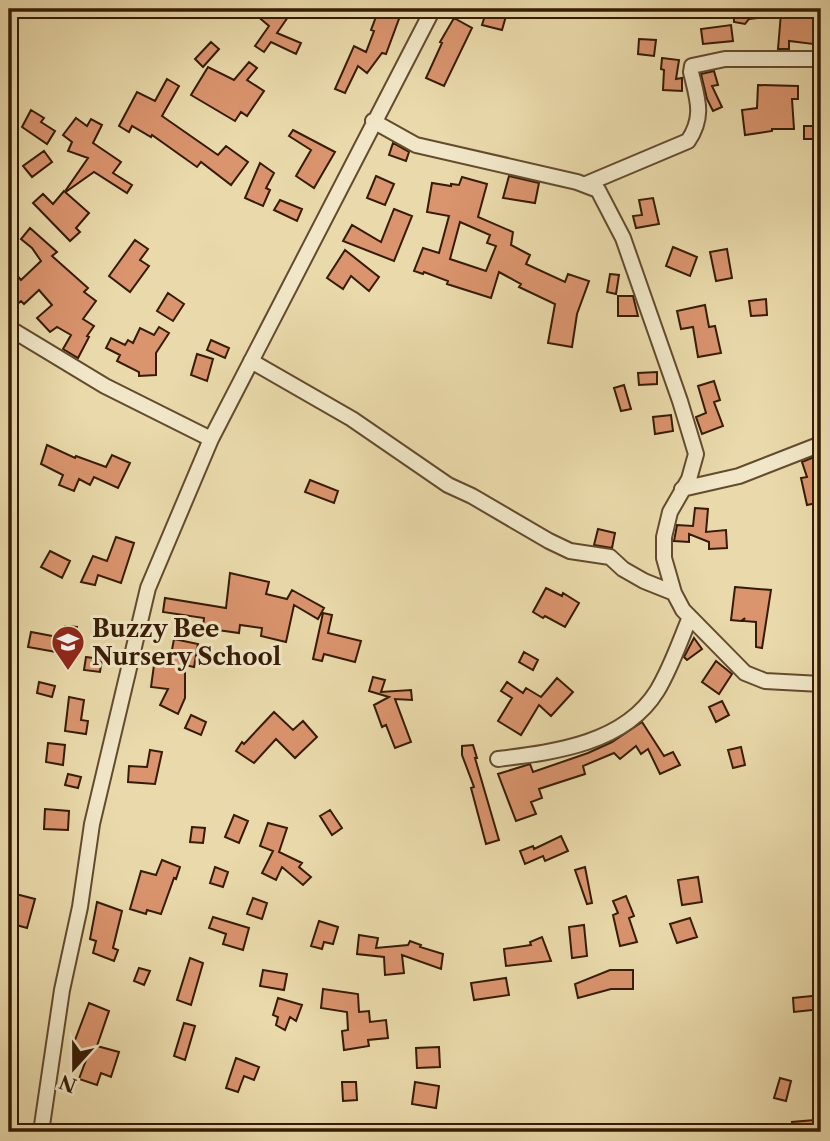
<svg xmlns="http://www.w3.org/2000/svg" width="830" height="1141" font-family="'Libre Caslon Text',serif">
	<style>
		.building { fill: #da946e; stroke: #361b05; stroke-width: 2; fill-rule: evenodd }
		.lines { fill: none; stroke-linecap: round; stroke-linejoin: round }
		.minor-casing { stroke: #634b2e; stroke-width: 18 }
		.minor { stroke: #f1e7c8; stroke-width: 14 }
		.labels { text-anchor: middle; dominant-baseline: central; stroke-width: 6; stroke-linejoin: round; paint-order: stroke }
		.poi-label { font-size: 24px; font-weight: bold; fill: #361b05; stroke: #f1e7c8; text-anchor: start }
	</style>
	<rect width="100%" height="100%" fill="#eadaab"/>
	<filter id="stains"><feTurbulence type="fractalNoise" baseFrequency=".00286" numOctaves="4"/><feColorMatrix values="0 0 0 0 .2 0 0 0 0 .09 0 0 0 0 .02 0 0 0 .5 -.17"/></filter>
	<radialGradient id="worn" r=".72"><stop offset=".6" stop-color="#630" stop-opacity="0"/><stop offset="1" stop-color="#630" stop-opacity=".3"/></radialGradient>
	<!-- building -->
	<path class="building" d="M262,9H282L290,14L277,33L301,43L296,54L271,42L264,52L255,46L269,26L256,15Z
		M379,9L400,16L386,54L382,53L367,73L358,66L345,93L335,89L354,46L366,52L374,31L371,30Z
		M487,9H508L502,30L482,25Z
		M734,9H774V16L749,19L745,24L734,22Z
		M806,9V14L814,13L815,16L820,15L821,38H814L813,44L789,41V49H778L781,13Z
		M454,18L472,28L444,86L426,78L442,43L440,42Z
		M731,25L733,41L703,44L701,29Z
		M639,39L656,40L654,56L638,54Z
		M211,42L219,49L203,67L195,59Z
		M662,58L679,60L676,79L682,78V91L663,90L664,70L661,69Z
		M249,62L257,68L247,80L264,91L247,116L241,112L235,121L191,95L208,67L234,80Z
		M714,71L718,85L712,86L722,107L713,111L707,99L701,74Z
		M167,79L179,86L162,116L218,155L226,146L248,162L231,185L201,162L197,167L152,135L151,137L132,126L129,132L119,126L137,92L155,101Z
		M758,85L798,86V99H792L794,129H772V131L745,135L742,110L757,108Z
		M31,110L44,118L41,122L55,131L47,144L22,127Z
		M76,118L87,126L91,119L102,125L93,143L121,162L113,173L132,185L127,193L94,172L67,191L66,190L88,158L68,151L72,142L63,135Z
		M804,126H820V139H804Z
		M293,130L335,152L314,188L296,176L311,150L289,136Z
		M393,143L409,152L406,161L389,155Z
		M44,151L52,162L32,177L23,166Z
		M260,163L274,173L266,188L270,190L263,206L245,198Z
		M376,176L394,184L385,205L367,198Z
		M509,176L539,183L535,203L503,198Z
		M462,177L487,184L478,217L513,232L511,245L530,255L526,264L565,282L568,274L589,281L577,314L572,347L548,343L555,304L519,287L521,284L499,272L491,298L447,284L448,281L424,272L423,274L414,271L423,248L439,253L449,216L427,212L432,183L451,186V184L459,185ZM460,222L490,235L487,243L496,246L486,271L450,259Z
		M64,191L89,213L76,228L80,232L70,241L33,203L43,194L53,204Z
		M653,198L659,224L636,228L633,216L642,215L639,200Z
		M280,200L302,209L297,221L274,210Z
		M394,209L412,216L394,261L343,241L352,225L381,242Z
		M30,228L57,252L52,256L88,288L84,292L96,301L83,319L94,326L87,336L89,337L78,358L63,349L71,335L57,327L50,332L37,318L52,305L39,290L24,304L21,301L9,311V265L21,280L41,261L32,248L21,239Z
		M135,240L148,249L140,260L149,266L130,292L109,276Z
		M673,247L697,257L690,276L666,266Z
		M727,249L732,278L716,281L710,252Z
		M345,250L379,277L369,291L351,276L343,289L327,278Z
		M610,274L619,275L616,294L607,292Z
		M168,293L184,304L173,321L157,311Z
		M618,296H633L638,316H618Z
		M766,299L767,315L751,316L749,301Z
		M705,305L709,327L715,326L721,353L698,357L693,327L681,329L677,311Z
		M159,327L169,333L156,353V375L139,376V372L117,361L120,355L106,348L111,338L125,345L128,340L133,343L140,328L154,335Z
		M211,340L229,348L225,358L207,350Z
		M197,354L213,359L207,381L191,375Z
		M657,372V384L639,385L638,373Z
		M714,381L720,400L714,402L723,426L702,434L696,417L706,413L698,386Z
		M624,385L631,409L621,411L614,388Z
		M671,415L673,431L655,434L653,417Z
		M47,445L75,458L76,456L106,467L112,455L130,463L118,488L94,477L90,485L79,479L74,491L59,485L63,475L41,464Z
		M821,454V479L816,480L821,502L807,505L801,478L807,477L802,462Z
		M310,480L338,491L334,503L305,492Z
		M695,508L708,509L706,532L726,530L727,548L709,549V542L689,534V542L674,541L677,525L693,526Z
		M598,529L615,533L612,548L594,545Z
		M116,537L134,543L121,583L98,575L95,585L81,582L93,556L107,561Z
		M50,551L70,561L62,578L41,567Z
		M230,573L269,582L266,594L287,599L292,590L324,608L318,619L294,605L286,642L261,636L262,628L240,625L239,633L203,628L204,618L163,612L165,598L226,608Z
		M735,587L771,590L762,648L756,647V622L743,621L745,618L741,621L731,620Z
		M546,588L562,596L563,593L579,603L565,627L545,616L543,618L533,612Z
		M323,613L332,615L328,633L361,641L355,662L324,654L322,661L313,659Z
		M65,626L77,627L73,655L28,647L31,632L63,638Z
		M694,638L702,649L687,660L684,657Z
		M174,639L198,644L194,667L185,665V698L178,714L160,705L168,689L151,687L154,665L169,666Z
		M524,652L538,660L533,670L519,662Z
		M86,657L102,659L100,672L84,670Z
		M716,661L732,674L719,694L702,682Z
		M373,677L385,680L381,692L411,690L412,700L395,699L411,742L395,748L386,725L382,727L374,705L389,697L369,691Z
		M557,678L573,692L551,716L539,705L521,735L498,721L512,698L501,691L507,682L523,693L526,688L541,697Z
		M39,682L55,686L52,697L37,693Z
		M69,697L84,700L81,720L88,721L86,734L65,731Z
		M722,701L729,715L716,722L709,707Z
		M274,712L293,730L303,721L317,737L295,758L276,739L254,763L236,751L242,742L244,744Z
		M191,715L206,722L201,735L185,728Z
		M642,722L664,756L673,752L680,765L660,774L648,749L641,754L636,746L620,759L614,753L583,766L585,774L539,789L542,798L531,802L536,814L516,821L498,774L530,764L533,772L588,753L612,742Z
		M48,743L65,745L63,765L46,762Z
		M473,745L477,758H475L499,840L486,844L471,788L474,787L462,755V746Z
		M741,747L745,765L733,768L728,750Z
		M150,750L162,752L155,784L128,782L129,766L147,767Z
		M68,774L81,777L78,788L65,785Z
		M45,809L69,811L68,830L44,829Z
		M330,810L342,828L332,835L320,816Z
		M234,815L248,821L239,843L225,837Z
		M268,823L287,828L279,852L302,863L299,867L311,877L303,885L282,867L276,880L262,873L273,851L260,846Z
		M192,827L205,828L203,843L190,842Z
		M561,836L568,851L545,861L543,856L525,864L520,851L533,846L534,849Z
		M162,860L180,867L176,879L174,878L161,914L147,910L146,914L130,909L141,871L156,875Z
		M215,867L228,872L223,887L210,883Z
		M585,867L592,903L587,904L575,870Z
		M698,877L702,902L682,905L678,880Z
		M12,893L35,899L27,928L9,923V905Z
		M626,896L634,916L629,918L637,942L620,946L613,915L618,913L613,901Z
		M253,898L267,903L262,919L247,914Z
		M97,902L122,911L113,948L118,950L114,961L93,953L96,941L90,939Z
		M213,917L249,928L243,950L223,944L226,934L209,928Z
		M690,918L697,937L677,943L670,924Z
		M319,921L338,927L333,944L324,942L322,949L311,946Z
		M584,925L587,956L572,958L569,927Z
		M359,935L378,938L376,948L408,945L410,941L421,945L420,947L443,954L441,969L402,955L404,973L385,975L384,957L357,954Z
		M542,937L551,961L506,966L504,949L531,945L530,942Z
		M190,958L203,963L191,1005L177,1000Z
		M139,968L150,971L144,985L134,981Z
		M263,970L287,974L284,990L260,986Z
		M610,970H633V989H611L578,998L575,984Z
		M506,978L509,995L474,1000L471,983Z
		M323,989L358,994L359,1012L369,1011L370,1022L386,1020L388,1038L368,1040L369,1046L344,1050L342,1031L348,1030L347,1012L321,1008Z
		M821,995V1009L794,1012L793,998Z
		M278,998L302,1005L296,1021L290,1017L285,1030L276,1025L278,1017L273,1015Z
		M89,1003L109,1011L97,1046L119,1052L111,1077L101,1073L97,1085L79,1079L89,1052L72,1048Z
		M184,1023L195,1026L185,1060L174,1056Z
		M439,1047L440,1067L417,1068L416,1048Z
		M236,1058L259,1067L254,1080L244,1076L238,1092L226,1088Z
		M780,1078L791,1081L786,1101L774,1098Z
		M342,1082H356L357,1100L343,1101Z
		M415,1082L439,1086L436,1108L412,1104Z
		M814,1120L815,1132H794L792,1122Z"/>
	<g class="lines">
		<defs>
			<path id="minor" d="M373,121L416,145L577,182L598,190L623,238L680,401L696,454L689,479L670,512L664,537V558L674,593L683,610L745,673L765,681L821,684
				M586,184L688,141C705,116 697,98 691,72L692,66L725,59H821
				M9,328L105,386L211,439
				M251,361L352,419L448,485L472,496L549,541L570,551L610,557L623,569L644,581L674,593
				M682,489L739,476L821,444
				M498,759C554,752 624,744 657,691C671,668 680,641 690,617
				M41,1132L62,990L80,907L92,824L148,588L211,439L433,9"/>
		</defs>
		<!-- minor casing -->
		<use href="#minor" class="minor-casing"/>
		<!-- minor -->
		<use href="#minor" class="minor"/>
	</g>
	<!-- icons -->
	<defs>
		<symbol id="school-pin" viewBox="-11 -11 22 30"><path d="M0 17L-7.5 6A9.5 9.5 0 1 1 7.5 6Z" fill="#8f2418" stroke="#f1e7c8"/><path d="M0-5L7-2L0 1L-7-2ZM-4 1L0 2.5L4 1V4Q0 6-4 4Z" fill="#fff"/></symbol>
	</defs>
	<g fill-rule="evenodd">
		<use href="#school-pin" x="49" y="623" width="38" height="52"/>
	</g>
	<g class="labels">
		<!-- poi labels -->
		<g class="poi-label">
			<text x="92" y="628">Buzzy Bee<tspan x="92" dy="28">Nursery School</tspan></text>
		</g>
	</g>
	<!-- margin -->
	<rect width="830" height="1141" fill="none" stroke="#eadaab" stroke-width="35"/>
	<rect x="10" y="10" width="809" height="1120" fill="none" stroke="#361b05" stroke-width="3.5"/>
	<rect x="18" y="18" width="795" height="1106" fill="none" stroke="#361b05" stroke-width="2"/>
	<!-- north arrow -->
	<g transform="translate(74 1068) rotate(201)" stroke="#f1e7c8" stroke-width="5" paint-order="stroke">
	<path d="M0-5L12 26L0 18L-12 26Z" fill="#361b05"/>
	<text y="-10" font-size="19" font-weight="bold" text-anchor="middle" fill="#361b05">N</text>
	</g>
	<rect width="100%" height="100%" filter="url(#stains)"/>
	<rect width="100%" height="100%" fill="url(#worn)"/>
</svg>
